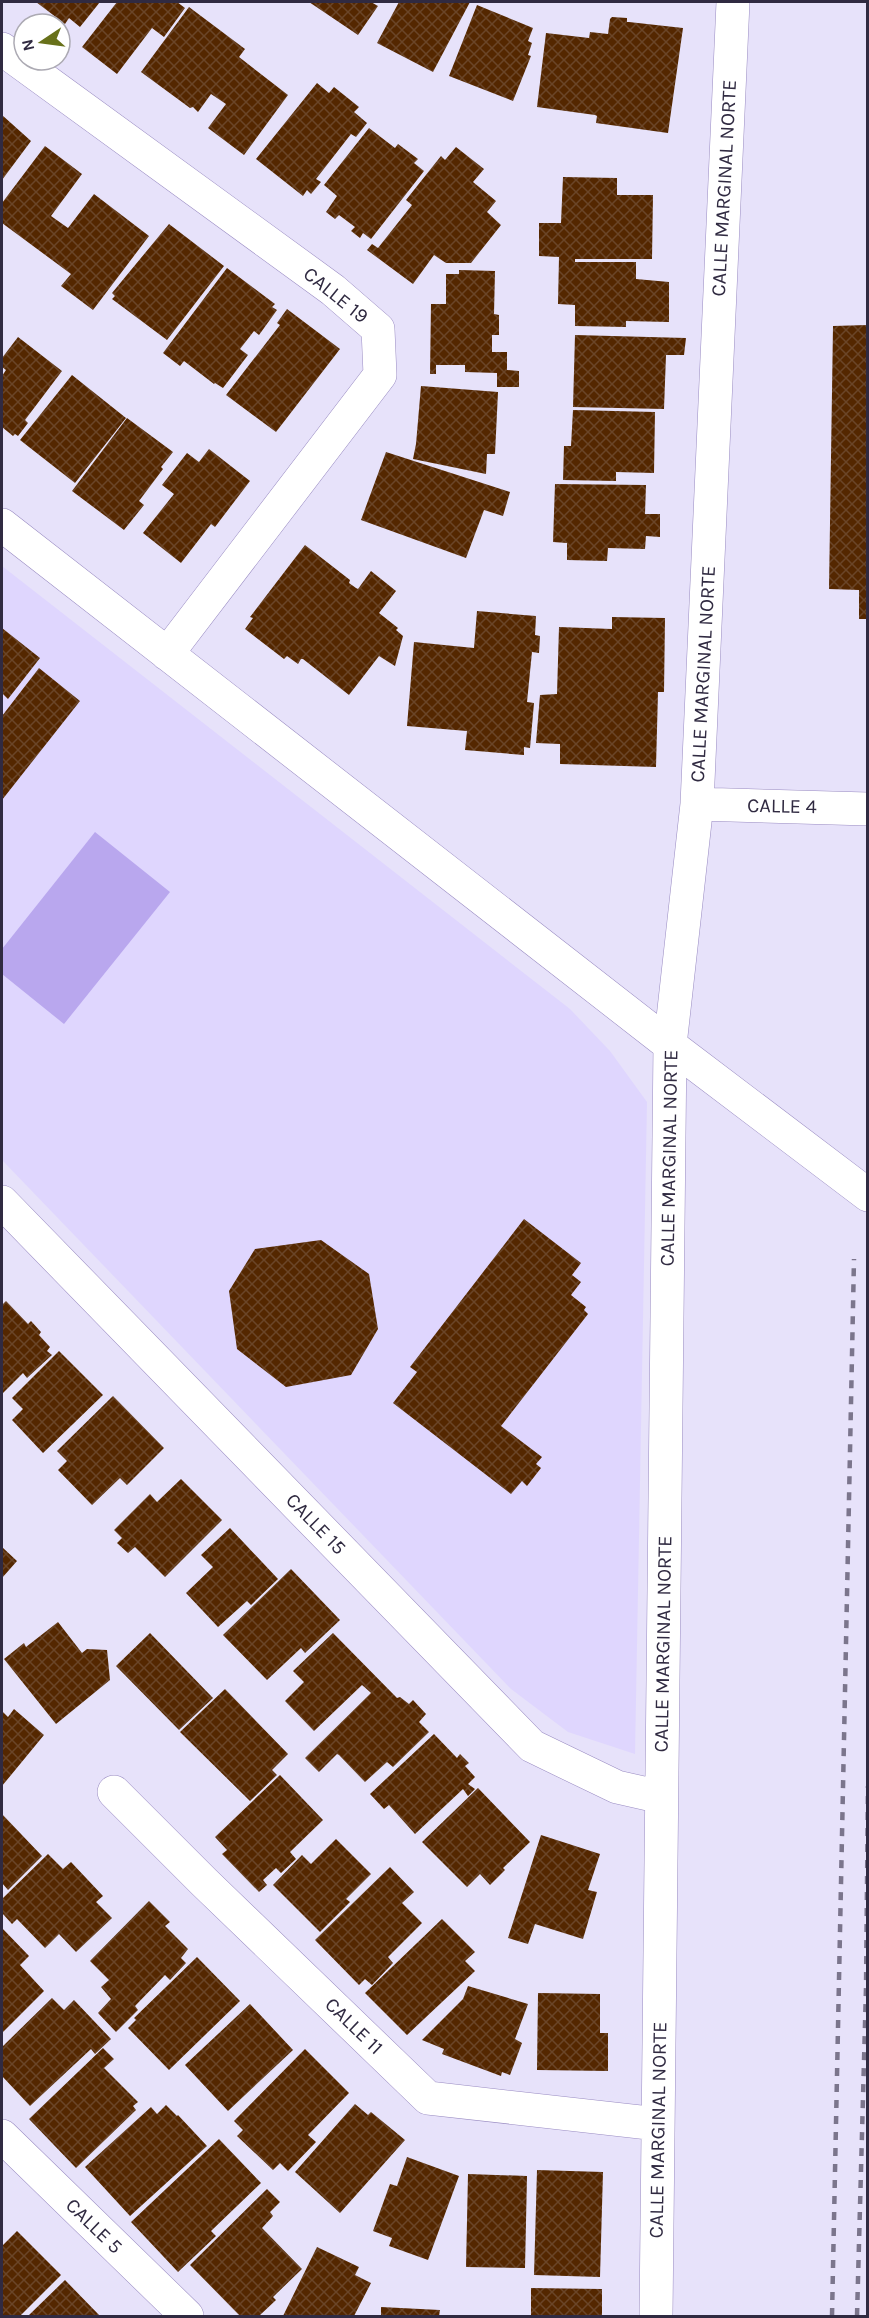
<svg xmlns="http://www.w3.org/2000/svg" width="869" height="2318" font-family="Karla,sans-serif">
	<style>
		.built { fill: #dfd6fe }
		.pitch { fill: #b9a7ee }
		.building { fill: url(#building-cross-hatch) }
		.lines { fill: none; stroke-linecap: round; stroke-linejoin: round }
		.minor-casing { stroke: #998bc2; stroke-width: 34 }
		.minor { stroke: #fff; stroke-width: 33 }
		.rail { stroke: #7b758c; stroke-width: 4.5; stroke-dasharray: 8 8; stroke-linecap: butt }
		.labels { text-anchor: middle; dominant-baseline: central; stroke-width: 6; stroke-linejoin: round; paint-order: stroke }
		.street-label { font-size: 20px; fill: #302a41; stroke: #fff }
	</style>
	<defs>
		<pattern id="building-cross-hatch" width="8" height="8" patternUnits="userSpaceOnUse" patternTransform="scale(1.5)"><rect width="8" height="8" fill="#542700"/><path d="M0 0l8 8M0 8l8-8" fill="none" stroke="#6a4528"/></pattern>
	</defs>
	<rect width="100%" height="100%" fill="#e7e2fa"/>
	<!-- built -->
	<path class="built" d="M2,566L570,1009L610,1051L647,1102L635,1754L568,1732L511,1689L2,1160Z"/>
	<!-- pitch -->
	<path class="pitch" d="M95,832L170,892L64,1024L2,974V949Z"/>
	<!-- building -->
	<path class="building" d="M36,2H100L80,27L69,18L65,24Z
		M117,2H177L185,8L164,37L152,28L117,74L82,47Z
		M309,2H371L378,6L358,35Z
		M399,2H470L433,72L377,43Z
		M477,5L533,28L528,41L532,43L528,55L531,56L513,101L449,76Z
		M189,7L245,49L239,57L288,95L244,155L208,128L226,104L211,94L198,112L193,107L190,108L141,72Z
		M612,17L627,18V22H629L683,28L668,133L596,123L597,116L595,115L537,107L546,33L589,38L590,32L608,34L610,19Z
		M317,83L329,93L334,87L359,107L354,112L367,123L356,137L351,134L316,179L321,182L311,194L307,190L303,196L256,159Z
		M2,115L31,141L2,180Z
		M369,128L395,148L398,144L418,159L414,163L424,171L371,239L363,233L360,238L351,231L355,227L339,215L335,219L326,212L337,196L324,185Z
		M45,146L82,174L51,216L68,228L94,194L149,236L93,310L61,286L71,274L2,223V203Z
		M456,147L484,169L473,182L496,201L487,212L501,225L471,263H446L434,255L413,284L367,250L372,244L378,248L412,205L406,200L441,156L445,160Z
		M563,177L617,178V195H653L652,259H575V262H636V279L669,282V322L626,321V327L575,326V305L558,304L559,257L539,256V223H561Z
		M169,224L224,266L167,340L112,299L115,296L112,293Z
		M227,268L275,304L272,307L277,310L259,335L254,331L240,349L248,355L223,388L215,383L214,384L184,361L180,366L163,353Z
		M459,270L495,271L494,314L499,315V335H492V352H507V370L519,371V387H497V373L465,372V365H436V374H430L431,304H446V274H459Z
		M287,309L340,349L276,432L226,395L280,325L277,323Z
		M867,325V619H859V590L829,589L833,326Z
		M575,335L686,338L684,355H666L664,409L573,407Z
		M18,337L62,371L25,420L28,423L18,436L15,434L13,436L2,427V376L6,370L2,367V358Z
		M72,375L126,418L75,483L20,440Z
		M421,386L498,392L495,454H487L486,474L413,459L416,444Z
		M573,410L655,412L654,473L616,472V481L563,480L564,446H571Z
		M127,418L173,452L161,467L163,469L139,501L144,505L124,530L72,491Z
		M209,449L250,481L215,527L211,524L181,563L143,533L174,494L162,485L187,453L199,462Z
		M386,452L510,492L503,516L484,510L466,558L361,520Z
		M555,484L646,485L645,514H660V537L646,536L645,549L608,548L607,561L567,560V543L553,542Z
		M305,545L350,580L349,583L356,588L358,589L371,571L396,591L379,613L398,628L396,630L403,636L395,666L379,656L349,695L303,659H301L298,664L287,656L284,659L245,629L253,618L250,617Z
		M477,611L536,616L535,635L540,636L539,653L532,652L527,702L534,703L530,748L524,747V755L465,750L467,731L407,726L414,642L474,648Z
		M612,617L665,618L664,692H658L656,767L560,764V744L536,743L540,695L557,694L559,627L612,629Z
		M2,628L40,658L8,699L2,693Z
		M39,668L80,701L2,800V716Z
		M524,1219L581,1263L572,1275L581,1282L571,1295L586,1307L584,1310L588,1314L501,1426L542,1457L536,1464L541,1468L527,1486L522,1481L511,1494L393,1403L417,1372L410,1367Z
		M321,1240L369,1274L378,1329L351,1375L286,1387L237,1349L229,1291L255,1249Z
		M6,1301L28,1324L31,1321L41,1332L39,1335L50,1347L47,1351L52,1355L27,1378L23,1373L2,1394V1305Z
		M59,1351L103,1395L43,1453L12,1420L23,1409L12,1398Z
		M113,1396L164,1448L127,1485L120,1478L92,1505L58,1470L67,1461L57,1451Z
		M181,1479L222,1520L165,1577L135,1547L128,1553L117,1543L122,1538L114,1530L150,1494L157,1502Z
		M230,1528L278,1579L251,1605L247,1601L218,1627L186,1593L213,1567L201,1555Z
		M2,1547L17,1561L2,1578Z
		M291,1569L340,1620L305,1653L301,1648L267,1680L223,1635Z
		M58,1622L82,1653L87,1649L107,1650L110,1680L56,1724L4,1659L24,1643L26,1647Z
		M150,1633L213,1698L179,1730L116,1666Z
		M333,1633L397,1698L400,1697L409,1704L413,1700L426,1714L419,1722L429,1732L393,1767L387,1762L365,1782L339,1755L337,1754L319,1772L305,1758L371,1693L370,1692L362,1685L314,1731L285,1701L304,1682L293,1671Z
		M225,1689L288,1754L272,1770L277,1775L250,1801L180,1732Z
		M14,1709L44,1735L2,1786V1711L8,1717Z
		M434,1734L457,1758L460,1754L469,1763L465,1766L475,1777L468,1784L475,1789L468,1796L463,1789L415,1834L389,1805L384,1809L370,1794Z
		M280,1775L323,1820L290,1852L296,1859L281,1873L276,1868L263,1880L267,1885L259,1892L222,1854L227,1850L215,1837Z
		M478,1788L530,1842L503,1868L505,1870L490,1885L480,1874L467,1887L422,1842Z
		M2,1814L42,1856L8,1890L2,1883Z
		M541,1835L600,1854L588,1890L597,1892L583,1939L535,1924L528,1944L508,1938Z
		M336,1839L371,1874L346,1899L350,1902L320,1932L273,1885L302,1855L311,1864Z
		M48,1854L63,1869L71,1862L103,1896L96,1902L112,1918L76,1952L59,1934L45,1948L17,1919L12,1924L2,1913V1899Z
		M390,1867L414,1892L402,1903L422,1923L388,1957L393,1963L372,1985L365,1979L359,1985L315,1940Z
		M149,1901L170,1922L165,1926L188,1949L181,1958L186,1963L170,1980L165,1975L135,2006L138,2010L116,2032L98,2013L111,1999L101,1987L109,1980L90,1961Z
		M442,1919L475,1952L465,1961L475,1971L407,2035L365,1993Z
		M2,1928L29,1956L20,1965L44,1991L2,2033Z
		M197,1957L240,2001L169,2070L128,2028L136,2020L134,2018Z
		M468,1986L528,2004L515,2039L522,2043L510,2075L502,2072L501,2076L442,2054L444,2049L422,2040L463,1999Z
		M538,1993L600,1994V2033H608V2071L537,2070Z
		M52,1998L64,2010L74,2000L111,2039L95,2054L91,2049L30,2106L2,2076V2047Z
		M250,2004L293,2050L228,2111L185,2065Z
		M103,2048L114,2059L104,2068L138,2102L133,2106L136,2110L76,2168L29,2119Z
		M305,2049L349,2093L308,2135L316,2142L288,2171L280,2163L273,2170L237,2136L243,2130L234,2121Z
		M355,2104L368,2115L371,2112L405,2140L340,2213L295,2172Z
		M166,2105L177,2116L178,2115L207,2146L130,2216L85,2167L151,2107L157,2114Z
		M219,2139L261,2183L211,2231L216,2236L178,2272L131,2222Z
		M407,2157L459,2176L428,2260L389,2246L392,2238L373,2231L390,2184L397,2186Z
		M537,2170L603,2172L600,2277L534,2275Z
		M468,2174L527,2176L525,2268L466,2267Z
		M267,2189L280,2202L270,2212L273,2216L262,2228L302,2269L273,2297L276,2300L259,2316H240L190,2265Z
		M17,2231L61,2275L20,2316H2V2246Z
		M317,2247L359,2267L355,2275L371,2283L354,2316H283Z
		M65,2280L100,2316H28Z
		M531,2288L602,2289V2316H531Z
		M381,2307L440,2310L439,2316H381Z"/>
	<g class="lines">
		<defs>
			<path id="minor" d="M2,49L333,290L378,329L380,375L167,654
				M2,525L670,1045L868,1195
				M697,804L868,809
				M2,1202L532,1746L617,1787L661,1797
				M114,1792L204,1882L428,2098L658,2124
				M2,2136L187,2316
				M656,2316L670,1045L697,804L733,2"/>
		</defs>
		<!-- minor casing -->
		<use href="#minor" class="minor-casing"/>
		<!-- minor -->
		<use href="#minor" class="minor"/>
		<!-- rail -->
		<path class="rail" d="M832,2316L854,1259
			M857,2316L866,1988L868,1786"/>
	</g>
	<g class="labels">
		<!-- street labels -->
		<g class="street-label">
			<text transform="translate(724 188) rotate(-87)">CALLE MARGINAL NORTE</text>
			<text transform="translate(336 295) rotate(39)">CALLE 19</text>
			<text transform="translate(703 674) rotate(-87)">CALLE MARGINAL NORTE</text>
			<text transform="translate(782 806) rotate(1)">CALLE 4</text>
			<text transform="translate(669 1158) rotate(-89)">CALLE MARGINAL NORTE</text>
			<text transform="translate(316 1524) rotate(46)">CALLE 15</text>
			<text transform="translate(663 1644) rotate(-89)">CALLE MARGINAL NORTE</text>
			<text transform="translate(354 2026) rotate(44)">CALLE 11</text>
			<text transform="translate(658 2130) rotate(-89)">CALLE MARGINAL NORTE</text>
			<text transform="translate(94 2226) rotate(44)">CALLE 5</text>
		</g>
	</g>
	<!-- border -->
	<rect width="869" height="2318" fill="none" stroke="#302a41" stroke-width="6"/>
	<!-- north arrow -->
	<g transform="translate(42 42) rotate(257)"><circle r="28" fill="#ffffff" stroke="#acaab3" stroke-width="1.5"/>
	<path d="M0-4.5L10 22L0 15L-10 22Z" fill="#68711a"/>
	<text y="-9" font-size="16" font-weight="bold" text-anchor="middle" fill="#302a41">N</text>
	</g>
</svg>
